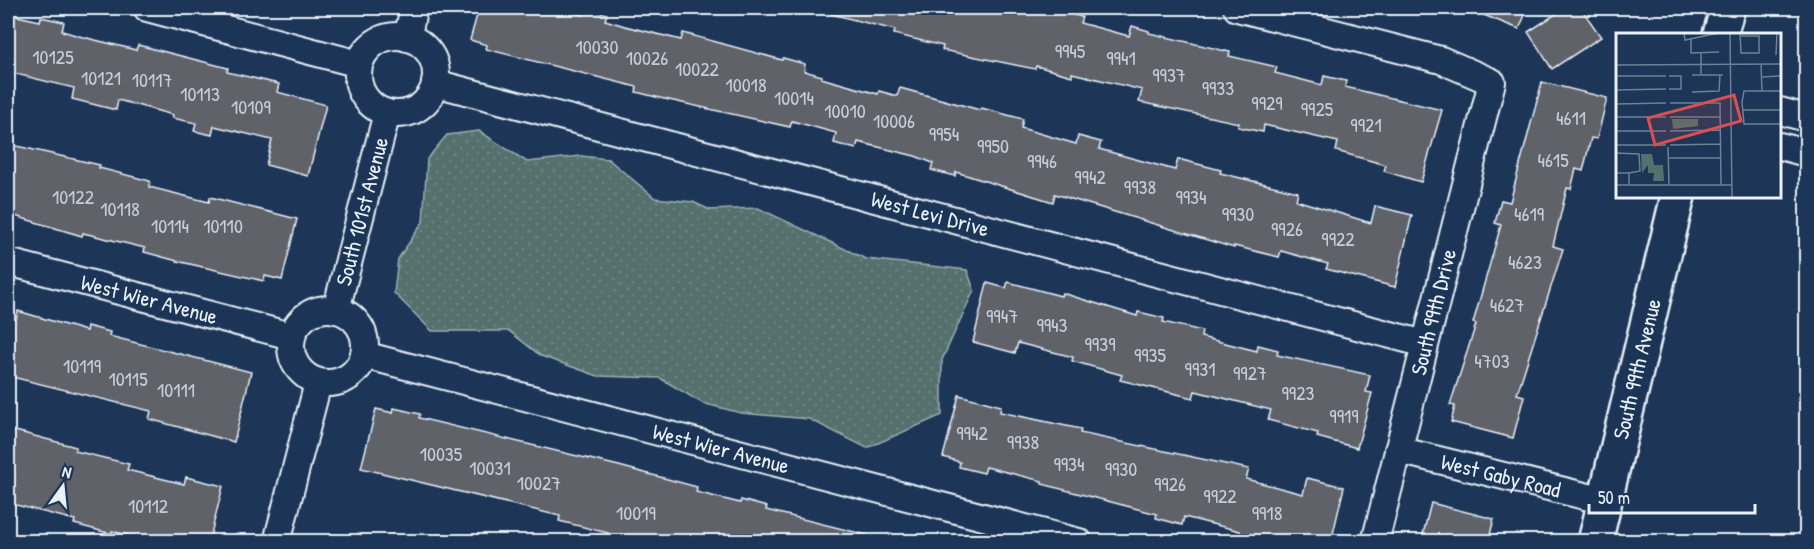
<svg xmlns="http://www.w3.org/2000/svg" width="1814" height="549" font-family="'Patrick Hand',sans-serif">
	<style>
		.grass { fill: url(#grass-dots); stroke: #9eb0b2; stroke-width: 1.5 }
		.building { fill: #61626b; stroke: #e8f1f8; stroke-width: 1.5 }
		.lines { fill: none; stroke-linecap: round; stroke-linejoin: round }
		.minor-casing { stroke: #e8f1f8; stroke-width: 30 }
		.secondary-casing { stroke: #e8f1f8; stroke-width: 38 }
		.minor { stroke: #1d3557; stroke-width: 26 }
		.secondary { stroke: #1d3557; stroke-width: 33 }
		.labels { text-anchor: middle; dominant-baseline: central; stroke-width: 4.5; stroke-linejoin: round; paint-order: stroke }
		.number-label { font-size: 20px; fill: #c6cdd5 }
		.street-label { font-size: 22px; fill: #e8f1f8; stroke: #1d3557 }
		.inset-road { fill: none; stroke: #6e8097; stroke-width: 1.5 }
		.view { fill: #da5052; fill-opacity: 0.15; stroke: #da5052; stroke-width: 3 }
		.inset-edge { fill: none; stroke: #e8f1f8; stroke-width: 3 }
	</style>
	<defs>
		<pattern id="grass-dots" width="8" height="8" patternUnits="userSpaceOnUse" patternTransform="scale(1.5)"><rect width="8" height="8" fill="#54706d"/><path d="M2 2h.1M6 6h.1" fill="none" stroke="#6d8583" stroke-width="1.8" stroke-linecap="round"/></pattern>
	</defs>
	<rect width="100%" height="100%" fill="#1d3557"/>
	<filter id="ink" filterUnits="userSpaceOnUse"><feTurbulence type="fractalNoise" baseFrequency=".0167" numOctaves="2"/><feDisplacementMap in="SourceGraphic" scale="12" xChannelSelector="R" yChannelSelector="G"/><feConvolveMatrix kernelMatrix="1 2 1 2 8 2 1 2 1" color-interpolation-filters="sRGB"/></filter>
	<g filter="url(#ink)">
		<!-- grass -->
		<path class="grass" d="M479,131L527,162L581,156L608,159L655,198L693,202L710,210L758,208L866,259L967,270L974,290L942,360V415L867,448L809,419L741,413L702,403L660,378L598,376L541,356L509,331H432L394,293L398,259L423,222L427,159L447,135Z"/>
		<!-- building -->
		<path class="building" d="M479,8H553L583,15L584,8L607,14L605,20L625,26L681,40L683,33L782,60L783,58L805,64L804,71L822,76L821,78L878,94L879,91L897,96L900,88L980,110L981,108L1023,119L1021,128L1076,144L1078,136L1101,142L1099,149L1175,170L1178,159L1221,170L1220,173L1298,192L1296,200L1371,223L1375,206L1412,215L1395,287L1326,269L1328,264L1281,251L1279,257L1234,246V248L1055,194L1053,202L956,172L955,176L931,170L933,163L915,156L858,142L856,149L834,143L836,133L792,121L790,127L660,98L636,92L637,87L486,49L487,45L470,40Z
			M832,8H1046L1082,17L1080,23L1129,36L1132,26L1149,31V33L1230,52L1229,56L1277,67L1275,73L1322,85L1324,76L1346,81L1345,87L1442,110L1421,182L1384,171L1386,165L1336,151L1338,142L1264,125L1263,132L1238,127L1239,123L1139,102L1142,90L1072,73V76L1036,66L1035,69L942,50L943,46L894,34L895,30L831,14Z
			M1466,8H1528L1519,29Z
			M1565,8H1581L1601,37L1552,69L1528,32Z
			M8,14L40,21L41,17L64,22L62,31L79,36L136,50L138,45L228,68L227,72L279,84L277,92L326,105L308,176L266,165L272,140L214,126L212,135L194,131L196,123L172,118L173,115L118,100L116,110L72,99L74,88L8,72Z
			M1542,82L1607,98L1597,139L1591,138L1583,171L1576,169L1571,189L1567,188L1553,246L1563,249L1517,394L1524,396L1513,438L1451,422L1455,406L1450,405L1476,324L1473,323L1501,225L1495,223L1501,200L1510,202Z
			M8,144L100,165L99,168L150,181L149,187L209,202L210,197L297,219L282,280L265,276L264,281L181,262L144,252L145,248L83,233L82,236L8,214Z
			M1008,282L1061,296L1062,293L1137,316L1138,312L1164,318L1163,322L1202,331L1201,337L1257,351L1258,345L1278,350L1277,355L1370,375L1366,392L1372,393L1357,448L1317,437L1318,433L1268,420L1271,410L1195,391L1193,398L1120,380L1122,375L1072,361L1073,357L1018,343L1015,353L973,342L987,283L1006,288Z
			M18,311L86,331L87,326L110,332L109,336L251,372L234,442L149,419L151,411L8,376V318L16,320Z
			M959,395L1001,406L1000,412L1081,429L1080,433L1249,469L1246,479L1303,494L1307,478L1344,487L1331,542H1248L1238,539L1240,531L1184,517L1182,525L1156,518L1157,514L1042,484V481L986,467L984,473L959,467L960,462L943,457Z
			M394,408L420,414L419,418L619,466L697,487L696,492L740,503L741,500L767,507L766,510L867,535L866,542H623L607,537L608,533L559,521L560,516L361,468L376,409L393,413Z
			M8,429L76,447L75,451L129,464L127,470L184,484L186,477L223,486L209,542H154L112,531V534L74,524L75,520L8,503Z
			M1431,503L1494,519L1488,542H1421Z"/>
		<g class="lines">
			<defs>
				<g id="minor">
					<path d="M147,8L359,64"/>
					<path d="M1237,8L1441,60L1492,82L1375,542"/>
					<circle cx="397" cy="75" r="39"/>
					<path d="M407,38L414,8"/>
					<path id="s1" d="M435,83L1425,344"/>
					<path d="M1780,111L1806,118"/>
					<path d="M1780,146L1806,153"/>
					<path id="s2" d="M8,262L291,336"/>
					<circle cx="328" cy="346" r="37"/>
					<path id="s3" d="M336,310L387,113"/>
					<path id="s4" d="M364,355L1079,542"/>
					<path id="s5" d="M1398,450L1605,501"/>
					<path d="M277,542L318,383"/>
				</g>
				<g id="secondary">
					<path d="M1720,34L1728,8"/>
					<path id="s6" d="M1595,542L1678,196"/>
				</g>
			</defs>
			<!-- minor casing -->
			<use href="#minor" class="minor-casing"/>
			<!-- secondary casing -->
			<use href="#secondary" class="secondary-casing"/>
			<!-- minor -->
			<use href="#minor" class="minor"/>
			<!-- secondary -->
			<use href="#secondary" class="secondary"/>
		</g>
	</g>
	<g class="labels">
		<!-- number labels -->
		<g class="number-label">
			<text x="597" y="46">10030</text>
			<text x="1070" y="50">9945</text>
			<text x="53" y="56">10125</text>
			<text x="647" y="57">10026</text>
			<text x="1121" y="57">9941</text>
			<text x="697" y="68">10022</text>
			<text x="1169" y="74">9937</text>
			<text x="101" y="77">10121</text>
			<text x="152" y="79">10117</text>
			<text x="746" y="84">10018</text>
			<text x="1218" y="87">9933</text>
			<text x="200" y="93">10113</text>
			<text x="794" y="97">10014</text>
			<text x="1267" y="102">9929</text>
			<text x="251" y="106">10109</text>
			<text x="1317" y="108">9925</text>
			<text x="845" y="110">10010</text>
			<text x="1571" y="117">4611</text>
			<text x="894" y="120">10006</text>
			<text x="1366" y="124">9921</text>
			<text x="944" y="133">9954</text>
			<text x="993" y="145">9950</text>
			<text x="1553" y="159">4615</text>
			<text x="1042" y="160">9946</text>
			<text x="1090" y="176">9942</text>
			<text x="1140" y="186">9938</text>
			<text x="73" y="196">10122</text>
			<text x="1191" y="196">9934</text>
			<text x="120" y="208">10118</text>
			<text x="1238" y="213">9930</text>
			<text x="1529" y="213">4619</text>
			<text x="170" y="225">10114</text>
			<text x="223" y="225">10110</text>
			<text x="1287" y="228">9926</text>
			<text x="1338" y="238">9922</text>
			<text x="1525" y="261">4623</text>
			<text x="1507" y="304">4627</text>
			<text x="1002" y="315">9947</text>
			<text x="1052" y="324">9943</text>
			<text x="1100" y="343">9939</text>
			<text x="1150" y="354">9935</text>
			<text x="1492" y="360">4703</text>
			<text x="82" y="365">10119</text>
			<text x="1200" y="368">9931</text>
			<text x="1250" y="372">9927</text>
			<text x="128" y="378">10115</text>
			<text x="176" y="389">10111</text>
			<text x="1298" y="392">9923</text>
			<text x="1344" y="415">9919</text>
			<text x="972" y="432">9942</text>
			<text x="1023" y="441">9938</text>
			<text x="441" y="453">10035</text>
			<text x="1069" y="463">9934</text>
			<text x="490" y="467">10031</text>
			<text x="1121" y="468">9930</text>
			<text x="539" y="482">10027</text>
			<text x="1170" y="483">9926</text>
			<text x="1220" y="495">9922</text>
			<text x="148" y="505">10112</text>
			<text x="636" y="512">10019</text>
			<text x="1267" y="512">9918</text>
		</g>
		<!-- street labels -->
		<g class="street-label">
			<text stroke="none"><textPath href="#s3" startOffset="102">South 101st Avenue</textPath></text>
			<text stroke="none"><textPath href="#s1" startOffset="512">West Levi Drive</textPath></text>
			<text stroke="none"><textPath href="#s2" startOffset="146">West Wier Avenue</textPath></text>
			<text transform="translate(1433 312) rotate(-76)">South 99th Drive</text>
			<text stroke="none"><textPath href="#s6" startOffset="178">South 99th Avenue</textPath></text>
			<text stroke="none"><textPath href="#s4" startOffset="369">West Wier Avenue</textPath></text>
			<text stroke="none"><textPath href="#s5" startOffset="106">West Gaby Road</textPath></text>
		</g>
	</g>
	<!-- overview -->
	<g transform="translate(1616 33)">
		<rect width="165" height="165" fill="#1d3557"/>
		<path d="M56,86H82V93L57,96Z" fill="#54706d"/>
		<path d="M25,121H36L38,132H47L48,148H37L38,140H32V132L26,140Z" fill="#54706d"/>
		<path class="inset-road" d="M68,0L69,7L103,0M114,0L116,165M124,0L125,20H143V3H125M75,6V20L103,19M160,22L161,0M145,31L146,58M0,32L165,31M85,35V41V20M76,42H107M0,43H50M53,43H65V56H53M146,44L165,43M0,57L50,56M165,58H128L126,69L128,91H165M76,59L103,58L104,42M54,70H104L105,152M0,71L50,70M127,77H165M0,84H50M54,84H104M0,98H50M54,98L104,97M0,112H50M54,112L105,111M52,114L53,152M0,120L23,121L24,138L13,140M52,125H105M0,140H13V152M0,152H116"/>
		<path class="view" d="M118,62L125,88L39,112L32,85Z"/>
		<rect width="165" height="165" class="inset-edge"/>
	</g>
	<!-- margin -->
	<rect width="1814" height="549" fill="none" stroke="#1d3557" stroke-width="30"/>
	<rect x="15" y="15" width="1784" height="519" fill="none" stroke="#e8f1f8" stroke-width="2" filter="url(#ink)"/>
	<!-- north arrow -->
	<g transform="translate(63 486) rotate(15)" stroke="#1d3557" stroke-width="4.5" paint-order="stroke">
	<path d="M0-4.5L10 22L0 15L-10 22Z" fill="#e8f1f8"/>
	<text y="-9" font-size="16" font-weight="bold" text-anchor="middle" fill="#e8f1f8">N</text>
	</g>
	<!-- scale -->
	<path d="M1589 504v9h166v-9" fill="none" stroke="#e8f1f8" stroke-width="3"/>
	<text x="1598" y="504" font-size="18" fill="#e8f1f8" stroke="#1d3557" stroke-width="4.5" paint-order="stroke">50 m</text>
</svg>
